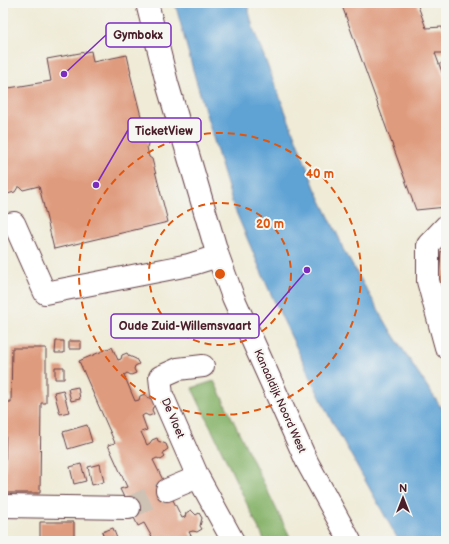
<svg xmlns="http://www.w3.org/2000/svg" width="449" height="544" font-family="'Balsamiq Sans',sans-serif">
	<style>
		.forest { fill: #88b46c; stroke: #696a4c }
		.water { fill: #5fa3d4; stroke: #546180 }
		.building { fill: #df9b7e }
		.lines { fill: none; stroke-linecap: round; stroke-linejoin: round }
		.minor-tunnel { stroke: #cec2b5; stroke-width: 22; stroke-dasharray: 22 11; stroke-linecap: butt }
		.minor-casing { stroke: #633e45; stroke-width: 24 }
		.minor { stroke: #fff; stroke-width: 22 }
		.ring { fill: none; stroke: #e0560e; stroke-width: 2; stroke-dasharray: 7 5 }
		.labels { text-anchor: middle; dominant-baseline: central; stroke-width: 4; stroke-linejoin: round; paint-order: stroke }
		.street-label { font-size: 11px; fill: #4a1f2b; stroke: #f6f6f2 }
		.centre { fill: #e0560e; stroke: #f6f6f2; stroke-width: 2 }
		.ring-label { font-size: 12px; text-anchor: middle; font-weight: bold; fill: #e0560e; stroke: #f6f6f2; stroke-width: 4; stroke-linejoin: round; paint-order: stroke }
		.leader { fill: none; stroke: #7b2cbf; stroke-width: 1.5 }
		.callout-dot { fill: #7b2cbf; stroke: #f6f6f2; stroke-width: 1.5 }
		.callout { fill: #f6f6f2; stroke: #7b2cbf; stroke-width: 1.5 }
		.callout-label { font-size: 12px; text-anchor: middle; font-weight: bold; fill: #4a1f2b }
	</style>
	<rect width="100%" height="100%" fill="#f6f6f2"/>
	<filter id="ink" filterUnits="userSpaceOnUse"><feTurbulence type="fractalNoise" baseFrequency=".025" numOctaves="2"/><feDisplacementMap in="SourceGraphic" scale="8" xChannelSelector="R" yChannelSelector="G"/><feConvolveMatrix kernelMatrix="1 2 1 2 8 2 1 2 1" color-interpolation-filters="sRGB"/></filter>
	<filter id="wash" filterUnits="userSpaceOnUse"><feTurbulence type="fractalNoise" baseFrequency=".012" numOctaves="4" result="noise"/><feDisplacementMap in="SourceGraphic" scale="16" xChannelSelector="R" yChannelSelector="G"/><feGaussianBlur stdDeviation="0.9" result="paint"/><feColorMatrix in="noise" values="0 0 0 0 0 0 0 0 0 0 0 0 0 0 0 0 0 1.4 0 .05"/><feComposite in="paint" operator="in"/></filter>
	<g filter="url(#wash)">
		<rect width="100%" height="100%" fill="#efebd7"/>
		<!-- forest -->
		<path class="forest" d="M214,381L292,541H265L256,523L192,388Z"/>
		<!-- water -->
		<path class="water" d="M175,3H247L253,28L315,188L340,240L343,249L392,333L446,415V541H399L328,414L269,290L233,205L193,70Z"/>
		<g id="blocks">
			<!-- building -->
			<path class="building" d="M341,3H417L426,28L442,27L446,39V53H435L446,83V207L416,210Z
				M91,51L93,62L127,55L131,73H130L148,144L147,147L149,157L152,159L168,222L54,249L39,186L23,190L20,187H18L15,192L3,195V89L51,81L47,59Z
				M446,62V76L441,63Z
				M441,251H446V312L438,294Z
				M56,341H64V353H55Z
				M69,341H81V349H69Z
				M112,347L118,360L121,359L122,355L127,353L129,356L136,359L139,364L135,366L134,369L136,373L131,375L127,373L124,375L135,401L139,400L140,396L145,394L147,397L154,400L157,405L153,407L152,410L154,414L149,416L145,414L142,416L147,430L141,432L147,445L150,443L152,440L157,438L158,441L166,444L168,449L165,451L163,454L165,457L161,460L157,458L153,460L182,518L185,517L186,513L191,510L196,515L199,513L202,518L200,526L202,529L197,532L193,531L189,532L194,541H154L144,523L138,526L120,489L127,487L108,445L115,443L79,361Z
				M12,348H46V403H41L40,493H5L6,402H11Z
				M55,367H64V379H55Z
				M78,387L80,399L71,401L68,389Z
				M63,390L69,412L60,414L54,392Z
				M87,425L92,442L68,449L63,432Z
				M81,464L86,481L74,484L70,467Z
				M100,464L104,482L92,485L88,467Z
				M40,522H74V541H40Z
				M113,528L118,541H105L102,532Z"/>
		</g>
	</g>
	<g filter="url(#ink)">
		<use href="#blocks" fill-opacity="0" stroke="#633e45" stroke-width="1"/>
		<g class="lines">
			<!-- minor-tunnel -->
			<path class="minor-tunnel" d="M129,508L167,490"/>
			<defs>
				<path id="minor" d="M147,3L167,83L218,256L233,297L307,462L350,541
					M3,225L14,223L45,293L189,265L218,256
					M446,226L428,245V281L446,347
					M203,366L178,369L160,377L162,395L198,477L233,541
					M167,490L198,477
					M3,506L129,508"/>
			</defs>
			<!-- minor casing -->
			<use href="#minor" class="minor-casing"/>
			<!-- minor -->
			<use href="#minor" class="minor"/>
		</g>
	</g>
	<!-- distance rings -->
	<g class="ring">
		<circle cx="220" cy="274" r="71"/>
		<circle cx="220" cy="274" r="141"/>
	</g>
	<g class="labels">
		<!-- street labels -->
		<g class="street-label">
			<text transform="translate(280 401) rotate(66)">Kanaaldijk Noord West</text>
			<text transform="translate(173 418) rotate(67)">De Vloet</text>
		</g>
	</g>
	<circle cx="220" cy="274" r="6" class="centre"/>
	<g class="ring-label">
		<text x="320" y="178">40 m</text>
		<text x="270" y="228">20 m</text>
	</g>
	<!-- callouts -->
	<path class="leader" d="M64 74L106 35M96 185L128 130M307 270L259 326"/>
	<g class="callout-dot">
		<circle cx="64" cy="74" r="4"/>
		<circle cx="96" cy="185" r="4"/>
		<circle cx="307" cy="270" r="4"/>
	</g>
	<g class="callout">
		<rect x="106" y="23" width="65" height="24" rx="4"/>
		<rect x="128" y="118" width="73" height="24" rx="4"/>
		<rect x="111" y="314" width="148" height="24" rx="4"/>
	</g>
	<g class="callout-label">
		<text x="138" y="39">Gymbokx</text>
		<text x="164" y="135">TicketView</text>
		<text x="185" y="330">Oude Zuid-Willemsvaart</text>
	</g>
	<!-- margin -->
	<rect width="449" height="544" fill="none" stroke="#f6f6f2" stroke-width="16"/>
	<!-- north arrow -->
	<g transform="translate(403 498)" stroke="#f6f6f2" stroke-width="3" paint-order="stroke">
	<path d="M0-3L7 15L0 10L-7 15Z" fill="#4a1f2b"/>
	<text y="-6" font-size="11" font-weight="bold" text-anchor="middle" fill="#4a1f2b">N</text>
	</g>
</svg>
